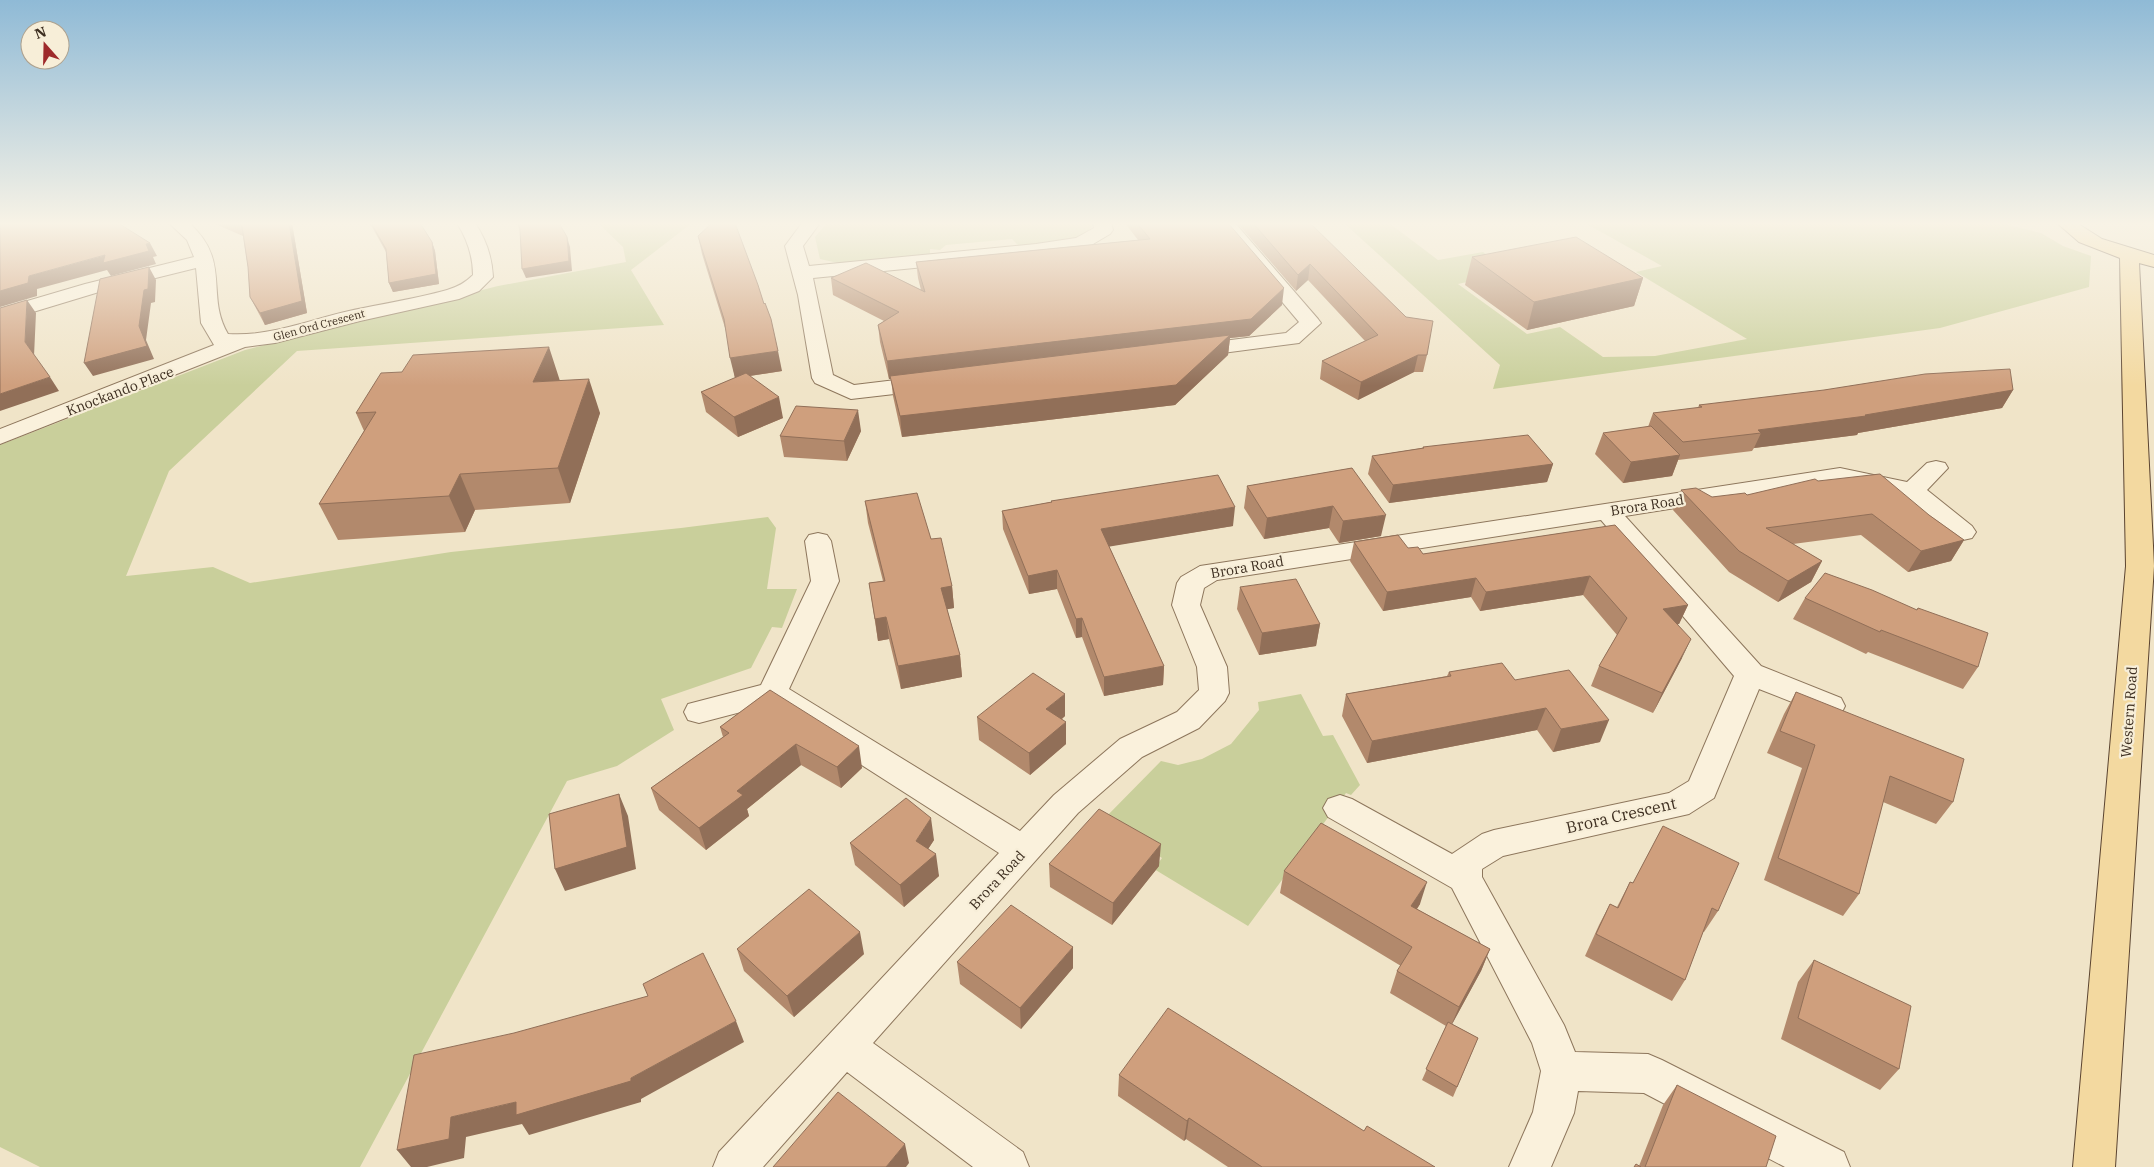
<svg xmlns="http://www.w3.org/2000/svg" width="2154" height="1167" font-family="'IBM Plex Serif',serif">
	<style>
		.green { fill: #c9cf9b }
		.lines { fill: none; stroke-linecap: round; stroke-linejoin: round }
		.minor-casing { stroke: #8d765c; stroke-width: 2 }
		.major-casing { stroke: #5b4430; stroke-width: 2 }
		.minor { fill: #faf1dc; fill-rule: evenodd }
		.major { fill: #f3d9a0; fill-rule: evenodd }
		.wall { fill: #b2896c }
		.shaded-wall { fill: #916f58 }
		.building { fill: #cf9f7d; stroke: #916f58 }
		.labels { text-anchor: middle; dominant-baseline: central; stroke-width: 4.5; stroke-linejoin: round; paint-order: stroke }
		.far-street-label { font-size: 11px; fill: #3d2e20; stroke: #f7eed8 }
		.street-label { font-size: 14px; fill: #3d2e20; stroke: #f7eed8 }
		.near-street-label { font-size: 16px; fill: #3d2e20; stroke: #f7eed8 }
	</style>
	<rect width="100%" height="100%" fill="#f0e4c8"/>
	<!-- green -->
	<path class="green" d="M598,223H692L631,270L664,325L297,351L169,471L126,576L213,567L250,583L451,552L681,528L768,517L776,528L767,589H797L782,628L772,627L751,668L661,699L674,730L617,766L567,781L360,1167H40L0,1147V445L245,350L498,286L626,262L623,247Z
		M849,223H1091L1092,226C1077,247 1041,243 1018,245L1012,239L946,245L940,250L930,249V254L838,263L820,259L815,237L826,224L846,225Z
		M1344,223H1389L1438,260L1483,252L1511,272L1458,284L1527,334L1560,327L1603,357L1655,356L1747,339L1636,272L1662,266L1585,223H2001L2041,233L2063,246L2091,256L2089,287L1940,328L1493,389L1500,365Z
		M1301,694L1323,736L1333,735L1360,785L1351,795L1346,793L1248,926L1154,869L1162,858L1103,820L1161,761L1178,765L1202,759L1231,744L1259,710L1258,702Z"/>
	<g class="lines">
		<defs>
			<path id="minor" d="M169,223H189C232,261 205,295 228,334C269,337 309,320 349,311C381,304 415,299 447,290C457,287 465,283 473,275C473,256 467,239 457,223H475C486,239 492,257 493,277L479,291L459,299L360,321L275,343L245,347L0,444V429L214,345L201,323L196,268L99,292L0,322V309L85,284L194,257L187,240Z
				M802,223H820L803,246L809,266L1036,244L1076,238L1094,228L1093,223H1111L1113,230L1110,234L1088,247L1036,256L813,278L833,375L854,385L929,376L937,378L940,383L937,388L929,390L851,399L815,383L812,378L798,295L785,246Z
				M1216,223H1235L1318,319L1321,323L1299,343L1192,357L1184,356L1181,351L1184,346L1286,333L1299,322Z
				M1936,461L1945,463L1948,468L1927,490L1972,526L1976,532L1972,538L1963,540L1954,538L1904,497L1840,482L1625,516L1761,666L1841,698L1845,706L1841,714L1830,717L1759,689L1714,798L1689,814L1503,856L1482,869V877L1564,1025L1575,1052L1648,1054L1662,1060L1844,1152L1850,1167H1785L1644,1093L1578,1091L1574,1113L1551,1167H1509L1533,1112L1541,1071L1532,1043L1452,888L1328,817L1323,808L1328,799L1340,795L1352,799L1452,854L1482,834L1494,830L1669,793L1689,781L1734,676L1601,520L1217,580L1204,588L1200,605L1227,667L1229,693L1225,701L1199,728L1142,757L1078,813L873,1043L1023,1152L1029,1167H973L847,1072L763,1167H713L719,1152L999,853L768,705L699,723L688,720L684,712L688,704L761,685L811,581L805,541L809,535L818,533L827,535L831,541L839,581L789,689L1020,831L1054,795L1120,739L1177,712L1199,690L1197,667L1172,605L1177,583L1181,577L1200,566L1840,468L1907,482L1927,463Z"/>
			<path id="major" d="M2057,223H2077L2102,239L2154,255V267L2139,263L2154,566L2115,1167H2073L2126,566L2120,258L2079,242Z"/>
		</defs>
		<!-- minor casing -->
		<use href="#minor" class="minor-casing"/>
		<!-- major casing -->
		<use href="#major" class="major-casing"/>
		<!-- minor -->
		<use href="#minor" class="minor"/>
		<!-- major -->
		<use href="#major" class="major"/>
	</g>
	<!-- wall -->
	<path class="wall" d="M213,223H292L307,313L265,325L250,297L248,267L243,236Z
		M368,223H420L432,242L435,251L439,284L393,292L389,283L386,252L372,227Z
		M1125,223H1228L1282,305L1249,336L1230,338L1228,355L1175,405L902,437L893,396L891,379H889L880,342L878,325L884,321L833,295L831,278L921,290L918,278L916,262L1138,240Z
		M1237,223H1310L1427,355L1423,372H1414L1358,400L1320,379L1322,361L1365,341L1308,280L1296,291Z
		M698,236L782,371L750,376L783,418L738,437L706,412L701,392L735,378L726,331L702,254Z
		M1472,257L1643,278L1634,306L1527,330L1465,285Z
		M559,381L600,413L570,503L475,510L465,532L338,540L319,504L364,431L356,413Z
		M2013,390L2002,408L1858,433L1857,435L1754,448L1752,451L1678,460L1672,476L1623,483L1595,454L1603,433L1648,427L1653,413L1698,408L1699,405Z
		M861,431L847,461L784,457L780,436Z
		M1423,447L1553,464L1547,482L1389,503L1368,474L1372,456L1422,448Z
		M1352,468L1381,536L1339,543L1329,528L1264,539L1244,508L1247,486Z
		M1818,481L1929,515L1964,540L1951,561L1908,572L1861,535L1793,544L1822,561L1811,582L1778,602L1729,572L1673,510L1681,490L1712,497L1747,495Z
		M865,501L931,539L952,586L954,608L947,609L960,655L962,677L901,689L889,639L878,641L869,583L883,581L868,523Z
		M1051,501L1233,526L1109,546L1164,666L1163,685L1104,696L1082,637L1076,638L1057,589L1029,594L1003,529L1002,511L1051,502Z
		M1615,525L1688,605L1679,624H1678L1682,658L1653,713L1591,686L1599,666L1617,635L1583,595L1480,611L1471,597L1383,611L1350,561L1354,542L1408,548L1423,554Z
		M1240,587L1320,624L1316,646L1259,655L1237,609Z
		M1805,598L1917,610L1918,608L1978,667L1963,689L1868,652L1866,654L1793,619Z
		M1449,672L1515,680L1600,742L1553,752L1537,730L1367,763L1342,716L1346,694L1447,676Z
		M770,690L862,768L841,788L801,765L747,809L749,816L706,850L659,810L651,788L723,737L720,727Z
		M1796,692L1953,802L1936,824L1883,802L1859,894L1843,916L1764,880L1802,768L1767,753L1784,714Z
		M1065,716L1062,719L1066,744L1030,775L979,740L977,717Z
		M1663,826L1718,911L1704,932H1703L1685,980L1672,1001L1585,956L1599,925L1610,904L1617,907L1630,882L1633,883Z
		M934,840L928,849L939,876L904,907L855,865L850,843Z
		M1049,864L1159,866L1112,925L1050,887Z
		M1284,871L1420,904L1417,909L1490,949L1481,971L1452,1024L1478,1038L1453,1097L1422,1080L1446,1026L1390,993L1397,971L1401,966L1280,893Z
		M737,949L864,954L794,1017L744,971Z
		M1814,960L1899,1069L1880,1090L1781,1039L1798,982Z
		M957,962L1073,968L1021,1029L960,984Z
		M1119,1075L1364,1131L1435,1167H1228L1186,1139L1184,1141L1118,1096Z
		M1677,1085L1766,1167H1634L1636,1164L1639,1166L1663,1105Z"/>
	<!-- shaded-wall -->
	<path class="shaded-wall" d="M289,223H292L307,313L265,325L260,313Z
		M567,237L570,247L572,271L526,278L522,269Z
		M432,242L435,251L439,284L393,292L389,283Z
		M150,243L157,256L153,257L156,264L111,276L107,270L37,289V296L0,307V291L29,276Z
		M1310,264L1308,280L1296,291L1298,275Z
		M149,267L156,280L155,302L151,303L146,340L154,359L93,376L84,363L144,290Z
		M1643,278L1634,306L1527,330L1534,302Z
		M1284,288L1282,305L1249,336L1230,338L1228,355L1175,405L902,437L900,416L891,379H889L887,361Z
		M27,300L36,313L34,356L25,342Z
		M549,347L560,381L533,382Z
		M778,351L782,371L735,378L730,358Z
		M1418,355L1414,372L1358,400L1361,382Z
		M50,377L59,391L0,411V394Z
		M589,379L600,413L570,503L558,468Z
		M2013,390L2002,408L1858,433L1857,435L1754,448L1761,433L1758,430L1865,415Z
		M779,397L783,418L738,437L734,417Z
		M858,410L861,431L847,461L844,441Z
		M1680,455L1672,476L1623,483L1631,462Z
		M1553,464L1547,482L1389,503L1393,485Z
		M460,474L475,510L465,532L449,496Z
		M1333,506L1329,528L1264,539L1267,518Z
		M1235,507L1233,526L1101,548V529Z
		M1386,515L1381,536L1339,543L1343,521Z
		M1964,540L1951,561L1908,572L1921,551Z
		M1822,561L1811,582L1778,602L1788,581Z
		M1057,570V589L1029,594L1028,576Z
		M1590,576L1583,595L1480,611L1486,592Z
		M1476,578L1471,597L1383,611L1387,592Z
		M952,586L954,608L943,610L941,588Z
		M1688,605L1679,624L1655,628L1663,609Z
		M886,617L889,639L878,641L875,619Z
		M1082,618V637L1076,638V619Z
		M1320,624L1316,646L1259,655L1262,633Z
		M1691,639L1682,658L1653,713L1662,693Z
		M960,655L962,677L901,689L898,666Z
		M1164,666L1163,685L1104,696V677Z
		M1065,694V716L1047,731L1046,709Z
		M1546,708L1537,730L1367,763L1372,741Z
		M1609,720L1600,742L1553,752L1561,729Z
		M1066,722V744L1030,775L1029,753Z
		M796,744L801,765L747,809L749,816L706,850L699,828L737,791Z
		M859,746L862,768L841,788L837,767Z
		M619,794L628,816L636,869L565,891L555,869Z
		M931,818L934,840L919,863L916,841Z
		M1161,844L1159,866L1112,925L1113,903Z
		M936,854L939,876L904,907L900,885Z
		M1427,882L1420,904L1404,928L1411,906Z
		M860,932L864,954L794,1017L787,996Z
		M1073,947V968L1021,1029L1020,1008Z
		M1490,949L1481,971L1450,1028L1459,1007Z
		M736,1021L744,1042L641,1099V1102L529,1135L522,1124L466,1137L464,1158L427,1167H411L397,1150L451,1117L516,1102L631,1078Z
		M1189,1118L1186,1139L1184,1141L1187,1121Z
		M905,1144L909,1163L906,1167H886Z"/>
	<!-- building -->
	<path class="building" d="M0,223H118L150,243L146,244L149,251L103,263L105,255L29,276L28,283L0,291Z
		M233,223H289L302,301L260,313L250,297L248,267L242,226Z
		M371,223H420L432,242L436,274L389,283L386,249Z
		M518,223H559L567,237L569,261L522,269L520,230Z
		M712,223H735L758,285L764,304L765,303L771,319L778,351L730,358L724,319L698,236Z
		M1137,223H1228L1284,288L1251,319L887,361L878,325L899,312L831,278L866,263L925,292L916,262L1150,239Z
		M1253,223H1310L1406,317L1433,321L1427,355H1418L1361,382L1322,361L1378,335L1310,264L1298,275Z
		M1576,237L1643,278L1534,302L1472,257Z
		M149,267L148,289L144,290L139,326L147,346L84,363L100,279Z
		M27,300L25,342L50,377L0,394V308Z
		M1230,335L1176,385L900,416L890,376Z
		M549,347L533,382L589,379L558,468L460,474L449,496L319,504L376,412L356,413L381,373L402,372L413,355Z
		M2010,369L2013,390L1865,415L1866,416L1758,430L1761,433L1683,442L1653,413L1702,407L1699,405L1824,390L1925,374Z
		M746,373L779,397L734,417L701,392Z
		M796,406L858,410L844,441L780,436Z
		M1651,426L1680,455L1631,462L1603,433Z
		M1528,435L1553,464L1393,485L1372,456L1424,448L1423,447Z
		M1352,468L1386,515L1343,521L1333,506L1267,518L1247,486Z
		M1880,474L1929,515L1964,540L1921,551L1872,514L1766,528L1822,561L1788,581L1739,551L1681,490L1696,488L1712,497L1745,493L1747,495L1815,479L1818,481Z
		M1218,475L1235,507L1101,529L1164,666L1104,677L1082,618L1076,619L1057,570L1028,576L1002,511L1052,502L1051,501Z
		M917,493L931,539L941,538L952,586L941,588L960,655L898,666L886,617L875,619L869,583L885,581L865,501Z
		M1615,525L1688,605L1663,609L1691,639L1662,693L1599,666L1627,618L1590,576L1486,592L1476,578L1387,592L1354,542L1398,535L1408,548L1418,547L1423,554Z
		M1825,573L1872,590L1917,610L1918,608L1988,633L1978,667L1881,630L1880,632L1805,598Z
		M1296,579L1320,624L1262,633L1240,587Z
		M1502,663L1515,680L1569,670L1609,720L1561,729L1546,708L1372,741L1346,694L1451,676L1449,672Z
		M1033,673L1065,694L1046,709L1066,722L1029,753L977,717Z
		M770,690L859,746L837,767L796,744L737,791L743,795L699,828L651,788L729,733L720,727Z
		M1796,692L1964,759L1953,802L1890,776L1859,894L1778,858L1815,745L1780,731Z
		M619,794L627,847L555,869L549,814Z
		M906,798L931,818L916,841L936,854L900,885L850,843Z
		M1099,809L1161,844L1113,903L1049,864Z
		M1321,823L1427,882L1411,906L1490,949L1459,1007L1397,971L1412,947L1284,871Z
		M1663,826L1739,863L1718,911L1712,908L1685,980L1596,934L1610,904L1618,908L1630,882L1633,883Z
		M809,889L860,932L787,996L737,949Z
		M1011,905L1073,947L1020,1008L957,962Z
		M703,953L736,1021L631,1078V1081L516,1115V1102L451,1117L449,1139L397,1150L414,1055L514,1033L648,996L643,984Z
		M1814,960L1911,1006L1899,1069L1798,1018Z
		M1168,1008L1364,1131L1367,1126L1435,1167H1262L1189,1118L1187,1121L1119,1075Z
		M1448,1022L1478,1038L1457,1087L1426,1069Z
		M1677,1085L1776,1136L1766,1167H1645Z
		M838,1092L905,1144L886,1167H773Z
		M1636,1164L1641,1167H1634Z"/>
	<!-- sky -->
	<linearGradient id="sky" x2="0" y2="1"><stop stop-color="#8fbad6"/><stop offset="0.58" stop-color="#f8f3e6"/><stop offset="1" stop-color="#f8f3e6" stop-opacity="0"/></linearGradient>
	<rect width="2154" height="386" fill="url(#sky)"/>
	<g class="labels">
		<!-- far-street labels -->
		<g class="far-street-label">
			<text transform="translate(319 325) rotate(-15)">Glen Ord Crescent</text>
		</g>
		<!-- street labels -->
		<g class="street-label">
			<text transform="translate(120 391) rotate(-21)">Knockando Place</text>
			<text transform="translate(1647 505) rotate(-9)">Brora Road</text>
			<text transform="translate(1247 567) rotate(-10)">Brora Road</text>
			<text transform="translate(2129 712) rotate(-86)">Western Road</text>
			<text transform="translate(997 880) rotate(-47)">Brora Road</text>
		</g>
		<!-- near-street labels -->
		<g class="near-street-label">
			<text transform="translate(1621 815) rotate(-13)">Brora Crescent</text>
		</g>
	</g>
	<!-- north arrow -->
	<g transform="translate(45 45) rotate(340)"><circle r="24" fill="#f7eed8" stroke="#ada18e"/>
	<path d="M0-4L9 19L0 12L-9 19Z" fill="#9e2a2b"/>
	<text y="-8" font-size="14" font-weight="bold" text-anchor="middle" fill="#3d2e20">N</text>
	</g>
</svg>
